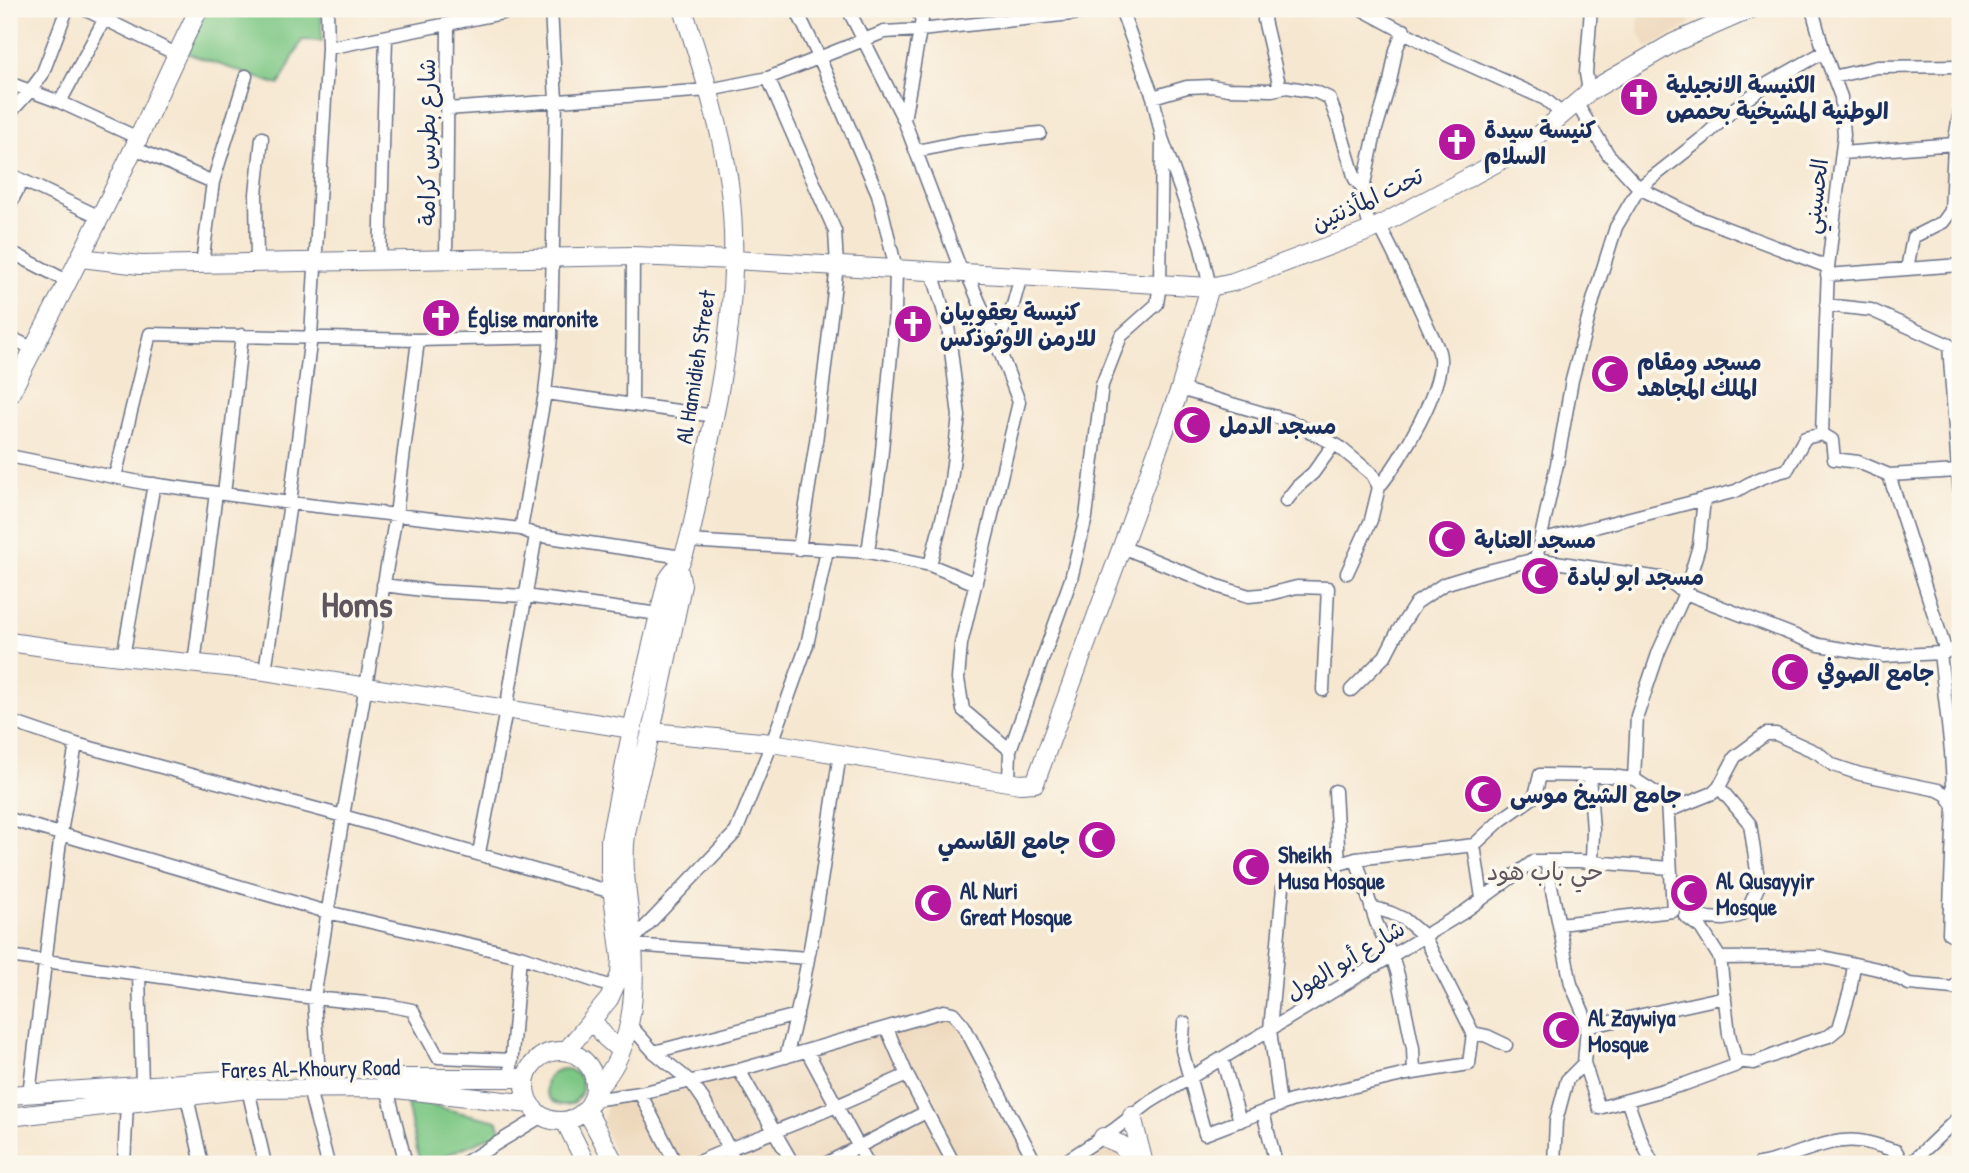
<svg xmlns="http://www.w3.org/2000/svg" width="1969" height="1173" font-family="'Patrick Hand','Playpen Sans Arabic',sans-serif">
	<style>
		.built { fill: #edd7ba }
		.green { fill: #7dc784; stroke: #4c7b71; stroke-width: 2 }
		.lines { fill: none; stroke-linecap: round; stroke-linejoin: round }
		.street-casing { stroke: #686f86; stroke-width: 15 }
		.secondary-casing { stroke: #686f86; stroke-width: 20 }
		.street { stroke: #fff; stroke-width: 12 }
		.secondary { stroke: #fff; stroke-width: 18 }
		.labels { text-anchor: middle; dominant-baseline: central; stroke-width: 7; stroke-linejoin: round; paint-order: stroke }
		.poi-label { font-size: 23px; font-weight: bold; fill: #1b2f5e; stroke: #fbf7ec; text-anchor: start }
		.street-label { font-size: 23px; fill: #1b2f5e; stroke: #fbf7ec }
		.neighbourhood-label { font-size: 24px; fill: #5e555d; stroke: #fbf7ec }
		.town-label { font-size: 37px; font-weight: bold; fill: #5e555d; stroke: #fbf7ec }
	</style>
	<rect width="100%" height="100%" fill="#fbf7ec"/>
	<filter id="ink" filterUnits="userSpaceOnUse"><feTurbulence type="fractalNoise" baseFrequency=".0143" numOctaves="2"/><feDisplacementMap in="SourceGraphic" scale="14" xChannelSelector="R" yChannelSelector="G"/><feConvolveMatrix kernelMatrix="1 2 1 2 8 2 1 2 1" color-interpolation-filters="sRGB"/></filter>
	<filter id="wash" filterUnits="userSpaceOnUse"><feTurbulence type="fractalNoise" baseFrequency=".00686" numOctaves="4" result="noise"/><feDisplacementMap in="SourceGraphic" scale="28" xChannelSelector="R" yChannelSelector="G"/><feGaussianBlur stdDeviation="1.57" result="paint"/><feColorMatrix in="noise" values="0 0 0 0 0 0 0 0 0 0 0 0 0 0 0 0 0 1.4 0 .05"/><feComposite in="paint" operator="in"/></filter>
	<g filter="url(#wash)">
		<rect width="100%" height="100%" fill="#f6e7d0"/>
		<!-- built -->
		<path class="built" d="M1640,9H1691L1690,25L1647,48L1638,29Z
			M953,1013L1036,1164H619L602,1123L607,1107L617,1100Z
			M1103,1137L1131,1164H1061Z"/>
		<!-- green -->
		<path class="green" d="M203,9H321L322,41L302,40L279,85L180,51Z
			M546 1087a18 18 0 1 1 36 0a18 18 0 1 1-36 0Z
			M406,1100L498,1121L501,1132L425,1164H420Z"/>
	</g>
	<g filter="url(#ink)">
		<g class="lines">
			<defs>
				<path id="street" d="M84,9L176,54
					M796,9L819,57L878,194L896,269L895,312L881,461L868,552
					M848,9L904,120L962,273L969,278L997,344L1019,402L961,644L958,679L963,710L1010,750
					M1121,9L1153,97L1162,138L1200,244L1210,287
					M1266,9L1264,20L1280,88
					M1361,9L1447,55L1545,99L1563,115
					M1812,9L1824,52L1841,97L1844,135L1828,267L1822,434L1832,440L1834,459L1858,462L1889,475L1946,652
					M328,48L522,9
					M1833,77L1877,67L1960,66
					M768,78L835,231L837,266L816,442L799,549
					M9,83L60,102L138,138
					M1589,92L1586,73L1591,9
					M1153,97L1187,87L1212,86L1228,89L1272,90L1287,87L1316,92L1329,98L1337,119L1355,179L1363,189
					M60,102L110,9
					M1576,103L1608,154L1639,188L1697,217L1828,267
					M447,109L709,90L768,78L884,32L920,30L1119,9
					M9,114L30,91L42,75L67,9
					M904,120L922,19L916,9
					M134,148L213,182
					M917,151L960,142L1040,133
					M1842,153L1954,144L1960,111
					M9,174L100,217
					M9,206L22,181
					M1371,230L1364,207L1363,189L1376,129L1390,82L1396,50L1404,30
					M9,251L67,281
					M446,260L448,24
					M380,261L386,37
					M257,263L256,194L262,138
					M202,264L213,182L246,76
					M1907,269L1913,237L1943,222L1951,211L1954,144
					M1827,275L1960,265
					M1826,305L1871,310L1949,345L1960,498
					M9,337L34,349
					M997,344L1013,305L1021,276
					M1180,389L1290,421L1338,446L1372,474L1379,487L1371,520L1347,573
					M545,393L715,416
					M632,404L633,256
					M9,456L144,483L290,503L521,529L536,535L682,557
					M1889,475L1958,471
					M115,477L150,334L418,340L551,337
					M1379,487C1399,463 1448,383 1439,352C1436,342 1430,332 1426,322C1411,289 1396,257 1379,225
					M224,494L242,335
					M1286,501L1297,487L1313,473L1334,444
					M521,529L545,393L551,337L556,101L551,9
					M688,541L868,552L930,565L976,584
					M1540,541L1736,491C1753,480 1768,474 1787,470L1805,438L1822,434
					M1122,547L1220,587L1249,596L1269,594L1297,587L1328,588L1323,690
					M1536,559L1557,464L1572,380L1594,297L1616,227L1639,188L1704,137L1735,108L1767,84L1824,52
					M930,565L950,488L959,416L948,326L932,271
					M383,585L431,591L525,596L659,614
					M123,657L154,484
					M194,664L216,493
					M265,671L290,503L311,336L328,48L327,9
					M1351,690L1385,656L1398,631L1416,603L1444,584L1480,573L1536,559L1666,579L1685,593L1819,645L1884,656L1940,653
					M9,721L76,744L343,816L612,892
					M1589,775L1593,830L1592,862
					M1634,779L1637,716L1659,651L1685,593L1699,546L1704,499
					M1009,781L1010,750L1071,579L1086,517L1102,385L1121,336L1157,304L1160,284L1162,138
					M1335,791L1339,864L1356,859
					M1954,803L1951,751L1940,653L1960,648
					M1668,811L1713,793L1719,787L1735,757L1766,734H1776L1818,753L1833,765L1860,774L1938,790L1947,795L1954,806L1949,933L1960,939
					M9,819L327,912L520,956L615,988
					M1474,845L1501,820L1535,796L1540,775L1611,776L1634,779L1667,800L1673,911L1559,924
					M479,853L506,710L536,535
					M1546,861L1571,984L1583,1012L1587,1027L1584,1063L1567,1080L1556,1121L1554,1164
					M1685,916L1701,928L1720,958
					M1687,917L1724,919L1739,916L1749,907L1759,885L1750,824L1719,787
					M632,941L736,832L772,743L807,645L827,550
					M633,945L808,958
					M9,956L314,998L387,1005L412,1010L438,1057L512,1060
					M139,974L142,1086
					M1184,1023L1182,1050L1205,1134L1291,1101L1407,1074L1469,1064L1473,1033L1424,936L1404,919L1391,913L1371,907
					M629,1024L654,1052L691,1082L703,1099L737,1164
					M1587,1027L1725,997
					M887,1029L907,1075L954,1164
					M1473,1033L1487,1036L1506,1045
					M807,1051L868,1164
					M654,1052L797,1015
					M786,1057C813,958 824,855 840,754
					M1222,1058L1240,1121
					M1736,1061L1754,1063L1803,1044L1829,1036L1839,1028L1850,991L1854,965
					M1584,1063L1599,1108L1685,1084L1737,1065L1729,1034L1720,958L1823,957L1882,970L1909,984L1953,988L1959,982L1960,977
					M511,1067L520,956
					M739,1070L793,1164
					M1414,1073L1413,1048L1398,975L1392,956L1376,922L1356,859L1474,845L1482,898
					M319,1077L314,998L343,816L396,515L418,340
					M387,1088L406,1164
					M248,1089L265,1164
					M309,1089L328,1164
					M640,1093L676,1164
					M29,1094L61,833L76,744
					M187,1097L202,1164
					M593,1100L640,1093L739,1070L944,1011L953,1013L964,1026L1036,1164
					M1627,1100L1642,1142L1653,1164
					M1280,1105L1270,1030L1283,887
					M1263,1112L1276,1164
					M124,1164L127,1103
					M463,1164L542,1116
					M694,1164C722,1151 747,1142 776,1131C820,1114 864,1094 907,1075
					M825,1164L926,1112
					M1061,1164L1115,1129L1150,1102L1464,912L1534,861H1579L1670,868
					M1759,1164C1793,1159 1824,1137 1859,1141C1871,1142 1884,1148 1896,1151L1903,1164
					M1910,1164L1960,1116"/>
				<path id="secondary" d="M81,258L140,265L633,256L734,260L1210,287L1233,282L1371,230L1522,149L1589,92L1673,43L1751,9
					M9,396C53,311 97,226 138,139C158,96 177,52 199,9
					M9,642L73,651L265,671L632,729
					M651,732L772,743L1020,784L1035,783L1180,389L1210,287
					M593,1021L606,1038L621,1051
					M566,1051L609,999L620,975L621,958L610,872V839L632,729L667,581C671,573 678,568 682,559C694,531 697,497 704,467C724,372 742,280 729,183C721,124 701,65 683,9
					M525 1086a35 35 0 1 1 70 0a35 35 0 1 1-70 0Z
					M386,1078H526
					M595,1090C633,1054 636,994 633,945C630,908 621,872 626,834C632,799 643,765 651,731C662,682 672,634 682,585L678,567
					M9,1095L239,1079
					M586,1109L615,1164
					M1132,1116L1144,1164
					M9,1117L248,1089L387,1088L530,1104
					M565,1121L586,1164
					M1103,1137L1122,1145L1131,1164"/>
			</defs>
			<!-- street casing -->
			<use href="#street" class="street-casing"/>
			<!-- secondary casing -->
			<use href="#secondary" class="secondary-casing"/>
			<!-- street -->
			<use href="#street" class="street"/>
			<!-- secondary -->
			<use href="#secondary" class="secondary"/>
		</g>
	</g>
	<!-- icons -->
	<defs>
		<symbol id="church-disc" viewBox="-11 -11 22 22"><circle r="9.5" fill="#b5179e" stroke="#fbf7ec"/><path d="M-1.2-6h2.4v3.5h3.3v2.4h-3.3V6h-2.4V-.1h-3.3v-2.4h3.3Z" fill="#fff"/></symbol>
		<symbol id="mosque-disc" viewBox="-11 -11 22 22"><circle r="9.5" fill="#b5179e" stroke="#fbf7ec"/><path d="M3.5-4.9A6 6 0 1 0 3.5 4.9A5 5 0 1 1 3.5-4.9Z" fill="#fff"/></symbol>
	</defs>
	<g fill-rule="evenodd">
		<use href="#church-disc" x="1617" y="75" width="44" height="44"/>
		<use href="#church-disc" x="1435" y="120" width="44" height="44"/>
		<use href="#church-disc" x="419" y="296" width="44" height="44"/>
		<use href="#church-disc" x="891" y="302" width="44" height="44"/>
		<use href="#mosque-disc" x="1588" y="352" width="44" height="44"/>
		<use href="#mosque-disc" x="1170" y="403" width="44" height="44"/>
		<use href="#mosque-disc" x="1425" y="517" width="44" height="44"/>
		<use href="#mosque-disc" x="1518" y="554" width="44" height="44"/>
		<use href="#mosque-disc" x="1768" y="650" width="44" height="44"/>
		<use href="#mosque-disc" x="1461" y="772" width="44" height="44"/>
		<use href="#mosque-disc" x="1075" y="818" width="44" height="44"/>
		<use href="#mosque-disc" x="1229" y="845" width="44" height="44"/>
		<use href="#mosque-disc" x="1667" y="871" width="44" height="44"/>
		<use href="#mosque-disc" x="911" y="881" width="44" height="44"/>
		<use href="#mosque-disc" x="1539" y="1008" width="44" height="44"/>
	</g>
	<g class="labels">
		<!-- poi labels -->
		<g class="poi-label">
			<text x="1666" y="84">الكنيسة الانجيلية<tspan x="1666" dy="26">الوطنية المشيخية بحمص</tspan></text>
			<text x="1484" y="129">كنيسة سيدة<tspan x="1484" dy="26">السلام</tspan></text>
			<text x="940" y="311">كنيسة يعقوبيان<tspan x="940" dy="26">للارمن الاوثوذكس</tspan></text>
			<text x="468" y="318">Église maronite</text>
			<text x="1637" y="361">مسجد ومقام<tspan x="1637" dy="26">الملك المجاهد</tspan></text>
			<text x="1219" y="425">مسجد الدمل</text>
			<text x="1474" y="539">مسجد العنابة</text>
			<text x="1567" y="576">مسجد ابو لبادة</text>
			<text x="1817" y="672">جامع الصوفي</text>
			<text x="1510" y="794">جامع الشيخ موسى</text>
			<text x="1070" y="840" text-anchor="end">جامع القاسمي</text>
			<text x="1278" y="854">Sheikh<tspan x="1278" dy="26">Musa Mosque</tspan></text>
			<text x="1716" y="880">Al Qusayyir<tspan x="1716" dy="26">Mosque</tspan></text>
			<text x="960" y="890">Al Nuri<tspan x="960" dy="26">Great Mosque</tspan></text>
			<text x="1588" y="1017">Al Zaywiya<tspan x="1588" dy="26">Mosque</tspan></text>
		</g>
		<!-- street labels -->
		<g class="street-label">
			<text transform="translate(426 142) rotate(-90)">شارع بطرس كرامة</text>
			<text transform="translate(1815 196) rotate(-83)">الحسيني</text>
			<text transform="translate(1367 199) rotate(-25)">تحت المأذنتين</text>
			<text transform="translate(695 367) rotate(-81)">Al Hamidieh Street</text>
			<text transform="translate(1345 960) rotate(-31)">شارع أبو الهول</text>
			<text transform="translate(311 1068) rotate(-1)">Fares Al-Khoury Road</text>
		</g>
		<!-- neighbourhood labels -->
		<g class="neighbourhood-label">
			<text x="1545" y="871">حي باب هود</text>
		</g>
		<!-- town labels -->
		<g class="town-label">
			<text x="357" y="603">Homs</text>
		</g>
	</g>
	<!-- margin -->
	<rect width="1969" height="1173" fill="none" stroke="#fbf7ec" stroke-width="35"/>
</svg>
